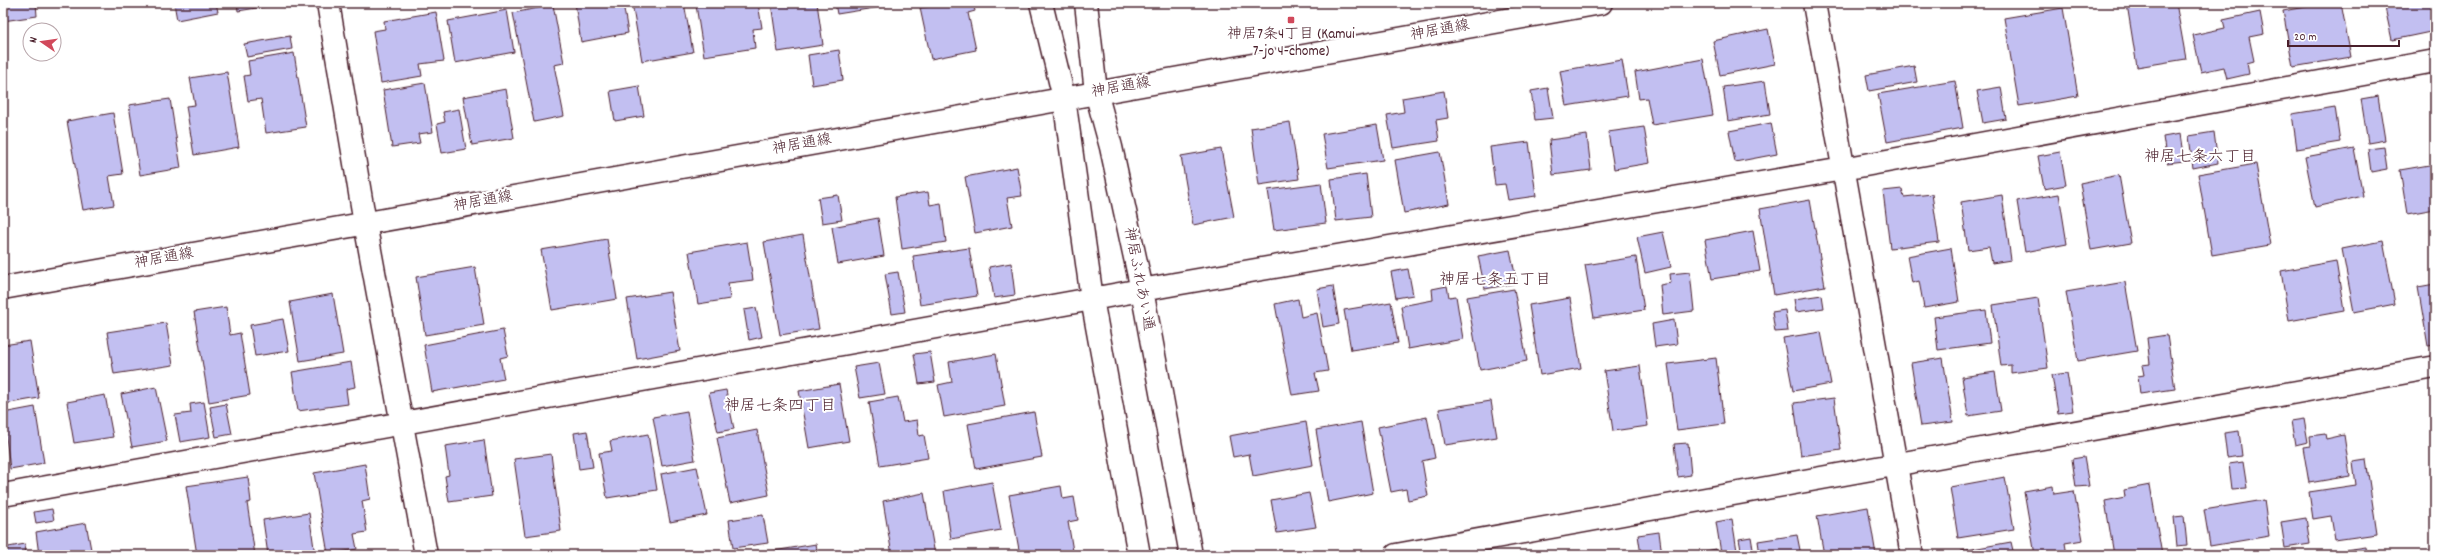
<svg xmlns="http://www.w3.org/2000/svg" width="2438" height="558" font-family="Dekko,'Klee One',sans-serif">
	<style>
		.building { fill: #c2bff1; stroke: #4a1f2b }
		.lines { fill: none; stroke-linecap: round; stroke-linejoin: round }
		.minor-casing { stroke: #4a1f2b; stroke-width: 25 }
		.tertiary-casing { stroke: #4a1f2b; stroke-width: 25 }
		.minor { stroke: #fff; stroke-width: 22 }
		.tertiary { stroke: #fff; stroke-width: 22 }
		.poi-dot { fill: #d1495b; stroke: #fff; stroke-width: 1.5 }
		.labels { text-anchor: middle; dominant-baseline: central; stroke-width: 4; stroke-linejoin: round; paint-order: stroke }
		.street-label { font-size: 15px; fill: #4a1f2b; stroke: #fff }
		.poi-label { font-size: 15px; fill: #4a1f2b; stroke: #fff }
		.neighbourhood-label { font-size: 16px; fill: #4a1f2b; stroke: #fff }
	</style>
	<rect width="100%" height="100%" fill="#fff"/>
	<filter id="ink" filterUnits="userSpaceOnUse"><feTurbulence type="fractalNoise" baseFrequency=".025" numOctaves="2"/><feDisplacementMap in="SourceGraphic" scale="8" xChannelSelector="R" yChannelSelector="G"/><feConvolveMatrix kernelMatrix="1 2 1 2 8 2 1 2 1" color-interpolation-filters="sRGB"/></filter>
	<g filter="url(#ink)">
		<!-- building -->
		<path class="building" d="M3,3H36L37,16L3,21Z
			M174,3H216L218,12L177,20Z
			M237,3H275V5L238,11Z
			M575,3H623L628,33L581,42Z
			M632,3H684L693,52L642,61Z
			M702,3H758L762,28L753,29L755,48L704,56L696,5Z
			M771,3H817L823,45L778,52Z
			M835,3H892L893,5L837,14Z
			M936,3H973L975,11L968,13L976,50L931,59L920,8L937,5Z
			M2133,3H2176L2186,59L2137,67L2127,4Z
			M2327,3H2341L2351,57L2293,67L2283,11Z
			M2384,3H2435V31L2392,40Z
			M553,5L564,63L554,65L564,116L534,122L513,13Z
			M2063,8L2078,96L2019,106L2004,18Z
			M507,10L514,52L455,63L448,21Z
			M436,12L444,61L420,64L422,76L381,83L373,31L385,29L384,21Z
			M2260,12L2264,34L2249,37L2254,61L2247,63L2249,74L2227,79L2224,67L2201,72L2193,35L2225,28L2223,20Z
			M1768,29L1775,64L1720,75L1713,41Z
			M290,36L292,49L247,57L244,44Z
			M839,50L843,80L812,85L808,55Z
			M294,53L306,127L266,133L261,99L248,101L244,76L250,75L248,61Z
			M1703,59L1713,115L1652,125L1647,98L1639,99L1635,72Z
			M1622,60L1628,96L1566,106L1560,71Z
			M1914,66L1917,82L1869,91L1866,75Z
			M227,72L239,147L194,155L186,106L195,105L190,78Z
			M1765,81L1770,114L1728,121L1723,87Z
			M1955,81L1963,128L1887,142L1878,94Z
			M425,83L433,132L418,134L420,143L392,147L383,90Z
			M639,86L644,116L615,121L610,91Z
			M2001,87L2006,119L1983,123L1977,91Z
			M1548,88L1553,118L1535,120L1531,91Z
			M506,89L514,138L472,145L463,97Z
			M1444,91L1448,118L1436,120L1439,141L1393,148L1387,115L1404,112L1402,98Z
			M2378,96L2385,140L2368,143L2361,99Z
			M170,99L181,168L140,175L129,105Z
			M2335,107L2340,142L2297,149L2292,114Z
			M459,109L466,149L442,153L437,124L445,122L443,112Z
			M113,113L123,174L109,176L114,205L83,210L67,121Z
			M1290,122L1299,179L1259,185L1251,128Z
			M1771,123L1777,154L1735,162L1729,131Z
			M1377,125L1383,160L1328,168L1322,134Z
			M1644,127L1650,163L1614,169L1608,132Z
			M2214,132L2218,163L2193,168L2189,136Z
			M2180,134L2184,161L2167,163L2163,137Z
			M1587,135L1591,170L1553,175L1549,140Z
			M1529,142L1536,196L1508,200L1505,184L1495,185L1490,147Z
			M2384,147L2387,169L2371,172L2368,149Z
			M2354,148L2363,196L2315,207L2305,157Z
			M1221,149L1234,217L1193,225L1181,156Z
			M1440,152L1449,204L1404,213L1395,160Z
			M2060,152L2066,185L2044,189L2038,156Z
			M2256,164L2270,245L2212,255L2198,174Z
			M2435,164V209L2407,214L2400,170Z
			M1017,167L1022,196L1007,198L1012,226L975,233L965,177Z
			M1366,174L1371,217L1336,221L1331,179Z
			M2119,175L2131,243L2091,250L2080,183Z
			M1321,183L1326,223L1274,230L1268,190Z
			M1902,189L1904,197L1932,194L1939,242L1890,248L1883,191Z
			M928,192L930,205L941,203L946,242L902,249L895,197Z
			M2059,194L2067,244L2025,252L2017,201Z
			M838,195L842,220L822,223L818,198Z
			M2002,195L2011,260L1992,263L1989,247L1968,250L1961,202Z
			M1810,200L1825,286L1774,295L1760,209Z
			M878,218L884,256L838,264L832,227Z
			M1753,231L1760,271L1712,279L1705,240Z
			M1663,232L1671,267L1645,273L1637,237Z
			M803,235L819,329L780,335L764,242Z
			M607,239L617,299L552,310L541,250Z
			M2383,241L2395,304L2354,312L2342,249Z
			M747,242L753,280L728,283L730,299L698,304L689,252Z
			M969,248L977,296L920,305L913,256Z
			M1951,248L1959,302L1924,308L1919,281L1912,283L1907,256Z
			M1510,250L1517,283L1485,289L1478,256Z
			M1636,257L1644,310L1594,318L1585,265Z
			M2336,261L2344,311L2289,321L2281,271Z
			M1011,263L1015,295L994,298L989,267Z
			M475,267L484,325L425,335L416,277Z
			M1408,269L1413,295L1396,298L1391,272Z
			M898,272L905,312L892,314L885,274Z
			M1690,272L1694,311L1663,315L1660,285L1671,283L1670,274Z
			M2125,282L2137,351L2078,361L2066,292Z
			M2435,284V345L2428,346L2418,287Z
			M1333,286L1339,324L1323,327L1317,289Z
			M1447,286L1449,297L1456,296L1463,339L1408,349L1401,306L1433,300L1432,289Z
			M1514,289L1527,361L1480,370L1467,297Z
			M670,292L680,351L637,359L627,299Z
			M333,294L343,354L300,361L290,302Z
			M1822,295L1824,308L1796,312L1794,299Z
			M1570,298L1581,368L1540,375L1529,305Z
			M2038,298L2048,368L2011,373V365L2001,366L1993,305Z
			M1298,299L1301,317L1317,313L1328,371L1315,373L1319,391L1292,395L1275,304Z
			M1391,302L1398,343L1351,350L1344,310Z
			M226,307L230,335L240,333L250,395L209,402L194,312Z
			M756,308L762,337L749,340L744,310Z
			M1785,310L1788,331L1775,332L1772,312Z
			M1986,310L1990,343L1938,350L1934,317Z
			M283,319L289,351L255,356L250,325Z
			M1674,320L1677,344L1655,347L1652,324Z
			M166,323L173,365L114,374L107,332Z
			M503,330L508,356L500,358L504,379L432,392L424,345Z
			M1821,332L1831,384L1793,391L1783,338Z
			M2167,335L2175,389L2140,394L2138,376L2144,375L2142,365L2150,364L2147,338Z
			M30,341L39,398L4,404L3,345Z
			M930,352L935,382L919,384L914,354Z
			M996,354L1005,406L944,417L938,385L952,382L949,362Z
			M1716,358L1724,424L1677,430L1668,364Z
			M1943,358L1953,422L1921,426L1911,363Z
			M351,362L355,387L346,389L348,404L298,411L292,372Z
			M879,363L885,394L860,398L854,367Z
			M1640,366L1648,426L1613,431L1604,371Z
			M1995,372L2001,411L1968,416L1962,377Z
			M2067,373L2073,411L2058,413L2052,375Z
			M839,384L849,441L809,448L799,391Z
			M156,387L167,441L132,447L121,394Z
			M726,390L734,429L718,432L709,393Z
			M105,395L113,437L74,443L67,402Z
			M898,397L903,422L917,420L919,436L924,435L928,458L880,466L869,402Z
			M1834,398L1841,450L1801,456L1794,403Z
			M1491,401L1497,437L1445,445L1439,409Z
			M204,402L210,437L180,442L175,415L191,413L190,404Z
			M226,404L232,434L216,437L210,407Z
			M35,407L44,463L10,469L3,413Z
			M687,411L695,460L662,466L653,417Z
			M1034,412L1042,457L976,469L968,424Z
			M1427,417L1435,458L1422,461L1428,496L1408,500L1406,489L1391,492L1378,427Z
			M2304,419L2308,442L2295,445L2291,421Z
			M1306,422L1313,465L1253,476L1249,454L1233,457L1229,436Z
			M1361,422L1373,493L1328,502L1316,430Z
			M757,430L769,495L730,503L717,438Z
			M587,431L593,467L579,469L574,433Z
			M2239,431L2242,456L2227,458L2224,433Z
			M648,434L657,490L607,498L599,453L612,451L610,441Z
			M2325,434L2326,439L2344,435L2350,476L2309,483L2303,447L2311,446L2310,436Z
			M484,440L492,496L449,502L445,476L449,475L445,446Z
			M1688,443L1691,475L1678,477L1674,444Z
			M551,454L561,531L525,536L514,459Z
			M2084,457L2089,486L2076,487L2072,459Z
			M2366,460L2377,534L2335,540L2331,516L2313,519L2309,492L2356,485L2353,462Z
			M2243,462L2247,488L2232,489L2229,464Z
			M365,464L370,499L362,501L367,532L354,534L357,549L328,554L314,473Z
			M697,467L707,515L670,522L661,474Z
			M248,477L251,502L247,503L255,555H197L186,486Z
			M2005,477L2014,529L1958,538L1950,487Z
			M992,482L1001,530L951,539L944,491Z
			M2150,485L2162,555H2114L2105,501L2125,497L2124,490Z
			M1061,486L1063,499L1074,497L1078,520L1068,522L1073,551L1053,555H1020L1009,495Z
			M2053,486L2054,494L2074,491L2083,540L2065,543L2067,555H2035L2024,491Z
			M924,493L935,555H892L883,501Z
			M1309,493L1316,527L1277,533L1271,500Z
			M2264,500L2269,536L2210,546L2204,510Z
			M1868,507L1876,555H1824L1817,516Z
			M52,509L54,520L36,523L34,512Z
			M309,513L315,555H268L263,520Z
			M763,515L768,543L733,548L729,520Z
			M2184,516L2187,545L2177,546L2174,517Z
			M2306,518L2310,544L2285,548L2281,522Z
			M1732,519L1737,551L1721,553L1716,522Z
			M86,523L92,555H39L36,532Z
			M1659,532L1662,555H1641L1638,535Z
			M1797,535L1801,555H1760L1758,541Z
			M1751,537L1754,555H1742L1739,539Z
			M2011,542L2014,555H1962L1961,551Z
			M25,544L26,555H3V548Z
			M816,544L818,555H749Z
			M2366,547L2367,555H2324V553Z
			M1716,549L1717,555H1685Z
			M638,551V555H614Z"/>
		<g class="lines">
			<defs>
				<path id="minor" d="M328,3L365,223L426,555
					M1041,3L1064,98L1092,299L1139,555
					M1086,3L1096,92L1111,147L1142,290L1191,555
					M1814,3L1912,555
					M3,495L1175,284L1843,169L2435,61
					M1396,555L2435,367"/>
				<path id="tertiary" d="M3,288L1601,3"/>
			</defs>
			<!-- minor casing -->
			<use href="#minor" class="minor-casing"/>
			<!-- tertiary casing -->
			<use href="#tertiary" class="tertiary-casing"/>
			<!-- minor -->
			<use href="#minor" class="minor"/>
			<!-- tertiary -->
			<use href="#tertiary" class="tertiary"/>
		</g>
	</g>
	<!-- markers -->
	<rect class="poi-dot" x="1287" y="16" width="8" height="8" rx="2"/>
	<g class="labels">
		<!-- street labels -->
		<g class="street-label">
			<text transform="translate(1440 31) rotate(-10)">神居通線</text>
			<text transform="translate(1121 88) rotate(-10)">神居通線</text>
			<text transform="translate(802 145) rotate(-10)">神居通線</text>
			<text transform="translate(483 202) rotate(-10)">神居通線</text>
			<text transform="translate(164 259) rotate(-10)">神居通線</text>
			<text transform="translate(1138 279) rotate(79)">神居ふれあい通</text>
		</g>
		<!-- poi labels -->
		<g class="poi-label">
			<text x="1291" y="35">神居7条4丁目 (Kamui<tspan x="1291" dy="17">7-jo 4-chome)</tspan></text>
		</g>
		<!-- neighbourhood labels -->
		<g class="neighbourhood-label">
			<text x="2200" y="157">神居七条六丁目</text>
			<text x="1495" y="280">神居七条五丁目</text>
			<text x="780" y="406">神居七条四丁目</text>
		</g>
	</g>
	<!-- margin -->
	<rect width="2438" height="558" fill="none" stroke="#fff" stroke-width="16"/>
	<rect x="8" y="8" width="2422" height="542" fill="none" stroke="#4a1f2b" stroke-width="1.5" filter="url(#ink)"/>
	<!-- north arrow -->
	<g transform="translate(42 42) rotate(283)"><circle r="19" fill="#ffffff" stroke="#b7a5aa"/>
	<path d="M0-3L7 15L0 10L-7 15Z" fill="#d1495b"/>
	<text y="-6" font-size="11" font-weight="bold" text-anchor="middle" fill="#4a1f2b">N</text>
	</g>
	<!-- scale -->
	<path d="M2288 40v6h111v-6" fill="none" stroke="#4a1f2b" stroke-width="2"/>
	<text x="2294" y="40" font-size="12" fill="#4a1f2b" stroke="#ffffff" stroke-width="3" paint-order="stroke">20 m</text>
</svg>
